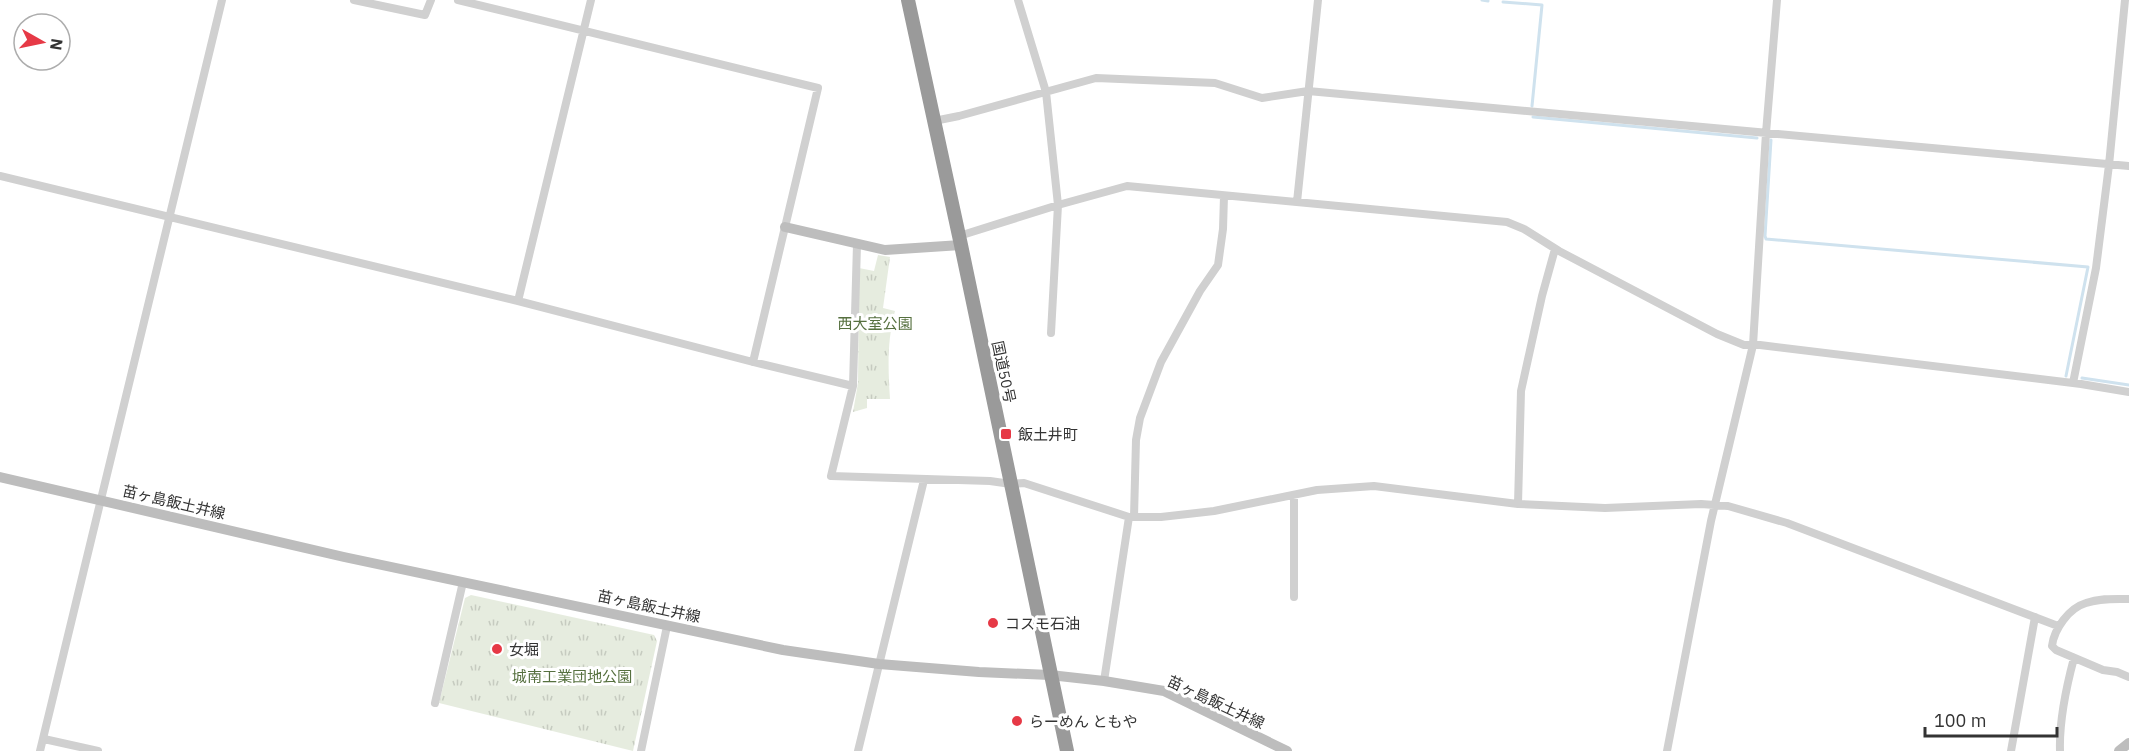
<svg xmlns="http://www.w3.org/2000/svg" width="2129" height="751" font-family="'IBM Plex Sans','Noto Sans JP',sans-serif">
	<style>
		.grass { fill: url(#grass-tufts) }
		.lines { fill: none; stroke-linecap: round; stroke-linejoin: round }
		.stream { stroke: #cfe2ee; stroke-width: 3 }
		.street { stroke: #d0d0d0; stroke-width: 8 }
		.secondary { stroke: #bdbdbd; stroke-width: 10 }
		.highway { stroke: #9a9a9a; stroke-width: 14 }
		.poi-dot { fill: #e63946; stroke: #fff; stroke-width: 2 }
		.labels { text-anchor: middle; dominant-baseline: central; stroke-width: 6; stroke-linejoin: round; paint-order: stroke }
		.park-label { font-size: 15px; fill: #56703f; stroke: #fff }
		.street-label { font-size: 15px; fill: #333; stroke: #fff }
		.poi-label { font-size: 15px; fill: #333; stroke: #fff; text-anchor: start }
	</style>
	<defs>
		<pattern id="grass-tufts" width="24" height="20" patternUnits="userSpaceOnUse" patternTransform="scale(1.5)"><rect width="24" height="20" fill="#e6ecdf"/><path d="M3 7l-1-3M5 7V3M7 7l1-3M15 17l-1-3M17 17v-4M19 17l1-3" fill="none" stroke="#c6cbc0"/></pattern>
	</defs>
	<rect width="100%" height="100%" fill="#fff"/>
	<!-- grass -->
	<path class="grass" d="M878,255L890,257L883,308L895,311C887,341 888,368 890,399H867V408L853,412L858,383L859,268L874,271Z
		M471,595L654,635L657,641L633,751L439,703L465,598Z"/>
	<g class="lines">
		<!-- stream -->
		<path class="stream" d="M1482,0L1488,1
			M1503,2L1542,5L1532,106
			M1533,117L1757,138
			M1771,140L1765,236L1766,239L2088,267L2066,376
			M2082,378L2129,385"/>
		<!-- street -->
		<path class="street" d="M354,0L425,15L431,0
			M458,0L818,88L753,362
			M1018,0L1046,92L1058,205L1051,333
			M934,121L959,116L1096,78L1215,83L1262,98L1308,91L2129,166
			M0,176L518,301L753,362L853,386L831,476L990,481L1011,484L1024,483L1129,517H1161L1214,511L1317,490L1374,486L1518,504L1605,508L1701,504L1728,506L1787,523L2058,626
			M1297,202L1318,0
			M959,236L1058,205L1127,186L1507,222L1524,229L1559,251L1717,334L1744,345H1760L2081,384L2129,392
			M518,301L591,0
			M2073,383L2096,268L2109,165L2125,0
			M853,386L857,244
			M1518,504L1521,391L1542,296L1555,249
			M1134,517L1136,440L1140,418L1161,362L1200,291L1218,265L1223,229L1224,196
			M1294,597V496
			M2129,599C2115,599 2100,598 2086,603C2069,608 2054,629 2052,646L2056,650L2103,670L2117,672L2129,677
			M1104,681L1129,517
			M435,703L463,582
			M44,739L98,751
			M40,751L222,0
			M641,751L667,626
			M858,751L924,480
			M1667,751L1711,521L1753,345L1766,133L1777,0
			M2011,751L2035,617
			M2060,751C2059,720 2066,688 2074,658"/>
		<!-- secondary -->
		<path class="secondary" d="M785,227L885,250L961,245
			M0,477L344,557L783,650L879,664L979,672L1050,675L1104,681L1164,691L1287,751
			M2119,751L2129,743"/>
		<!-- highway -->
		<path class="highway" d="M908,0L961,245L1067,751"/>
	</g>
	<!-- markers -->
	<g class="poi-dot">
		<rect x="1000" y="428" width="12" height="12" rx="3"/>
		<circle cx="993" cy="623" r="6"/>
		<circle cx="497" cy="649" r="6"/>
		<circle cx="1017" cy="721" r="6"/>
	</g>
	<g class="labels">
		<!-- park labels -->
		<g class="park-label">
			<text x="875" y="323">西大室公園</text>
			<text x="572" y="676">城南工業団地公園</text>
		</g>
		<!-- street labels -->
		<g class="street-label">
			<text transform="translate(1004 372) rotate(78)">国道50号</text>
			<text transform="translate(174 502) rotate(13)">苗ヶ島飯土井線</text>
			<text transform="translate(649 606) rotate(12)">苗ヶ島飯土井線</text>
			<text transform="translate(1216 702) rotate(25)">苗ヶ島飯土井線</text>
		</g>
		<!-- poi labels -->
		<g class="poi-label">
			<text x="1018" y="434">飯土井町</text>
			<text x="1005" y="623">コスモ石油</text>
			<text x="509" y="649">女堀</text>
			<text x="1029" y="721">らーめん ともや</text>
		</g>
	</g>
	<!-- north arrow -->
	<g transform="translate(42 42) rotate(99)"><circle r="28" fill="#ffffff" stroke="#adadad" stroke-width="1.5"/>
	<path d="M0-4.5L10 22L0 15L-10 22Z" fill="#e63946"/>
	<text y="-9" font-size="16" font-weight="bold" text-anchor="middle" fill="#333333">N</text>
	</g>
	<!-- scale -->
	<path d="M1925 727v9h132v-9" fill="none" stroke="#333333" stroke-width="3"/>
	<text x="1934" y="727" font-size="18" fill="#333333" stroke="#ffffff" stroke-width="4.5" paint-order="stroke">100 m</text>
</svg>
